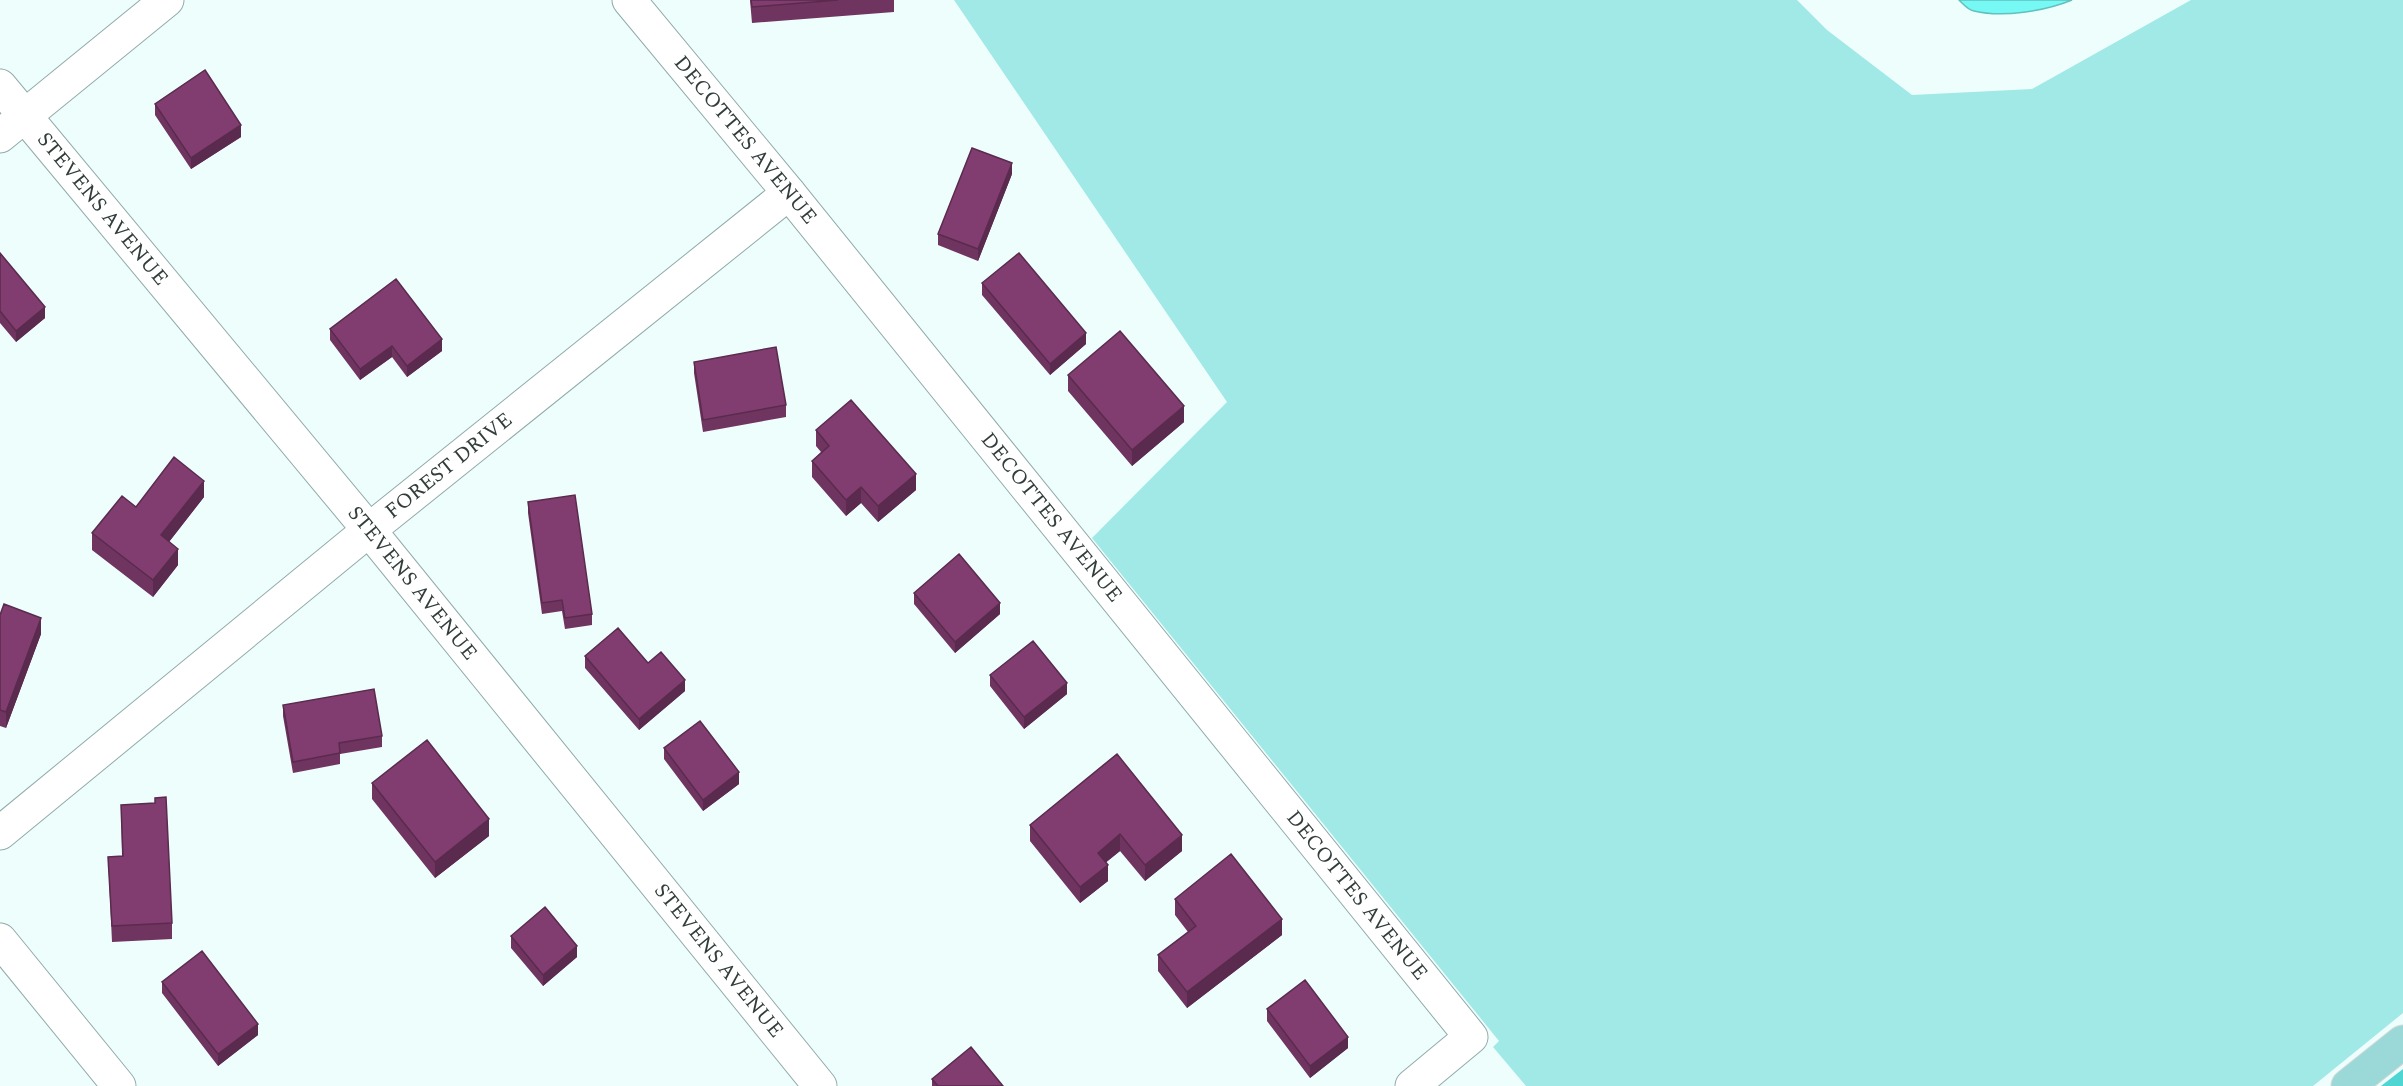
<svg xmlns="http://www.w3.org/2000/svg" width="2403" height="1086" font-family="Spectral,serif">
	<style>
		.green { fill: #a1e9e6 }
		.forest { fill: #4fd5d2 }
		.water { fill: #76f8f4; stroke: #62c0bd; stroke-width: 1.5 }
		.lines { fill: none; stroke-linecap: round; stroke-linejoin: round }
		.minor-casing { stroke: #91acaa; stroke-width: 35 }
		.major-casing { stroke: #d6d8d8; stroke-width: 35 }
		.minor { stroke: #fff; stroke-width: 33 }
		.major { stroke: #9ad9d7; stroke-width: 33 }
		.wall { fill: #6f3460 }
		.shaded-wall { fill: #5a2b4e }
		.building { fill: #813d70; stroke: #5a2b4e; stroke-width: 1.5 }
		.labels { text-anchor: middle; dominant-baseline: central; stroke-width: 6; stroke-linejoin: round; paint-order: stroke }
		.street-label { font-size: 21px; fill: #323d3c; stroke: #fff }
	</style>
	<rect width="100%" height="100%" fill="#edfefd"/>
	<!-- green -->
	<path class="green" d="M954,0H1797L1827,30L1912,95L2032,89L2191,0H2403V1013L2313,1086H1526L1493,1047L1499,1041L1092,538L1227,402Z"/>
	<!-- forest -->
	<path class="forest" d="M2403,1069V1086H2381Z"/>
	<!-- water -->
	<path class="water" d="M1959,0H2072C2045,11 2003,18 1974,11C1968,10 1963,4 1959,0Z"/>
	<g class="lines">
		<defs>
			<g id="minor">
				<path id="s1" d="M629,0L789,193L1471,1037L1412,1086"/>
				<path id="s2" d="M0,86L369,530L820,1086"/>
				<path d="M0,136L167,0"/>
				<path id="s3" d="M0,833L369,530L789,193"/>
				<path d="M0,940L119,1086"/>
			</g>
			<path id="major" d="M2348,1086L2403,1042"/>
		</defs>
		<!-- minor casing -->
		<use href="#minor" class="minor-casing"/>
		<!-- major casing -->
		<use href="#major" class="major-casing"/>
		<!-- minor -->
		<use href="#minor" class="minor"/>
		<!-- major -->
		<use href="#major" class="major"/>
	</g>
	<!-- wall -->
	<path class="wall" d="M750,0H894V12L752,23Z
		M155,104L241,137L191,169L155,115Z
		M1012,174L978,261L938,245V234Z
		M0,253L45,318L16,342L0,323Z
		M982,283L1086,344L1050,375L982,295Z
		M330,329L442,351L407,377L392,357L360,380L330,340Z
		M694,362L786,405V417L703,432L694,373Z
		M1068,375L1184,422L1132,466L1068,391Z
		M816,430L916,490L878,522L861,503L846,516L812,477V461L821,452L816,446Z
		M204,497L169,542L178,565L153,597L92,550V533L136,507Z
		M528,502L592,614V625L565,629L562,611L542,614L528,513Z
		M914,593L1000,614L955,653L914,604Z
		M0,615L41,634L6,728L0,726Z
		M585,656L648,663L685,691L639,730L585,668Z
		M990,675L1067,694L1024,729L990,686Z
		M283,705L382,736V747L340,754V764L293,773L283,716Z
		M664,748L739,784L703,811L664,759Z
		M1117,754L1182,851L1145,881L1120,851L1106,862L1108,881L1080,903L1030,841V825Z
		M372,783L489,836L435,878L372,799Z
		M121,805L172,923V939L112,942L108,857L122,856Z
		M1175,899L1282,935L1187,1008L1158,971V955L1188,932L1175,915Z
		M511,936L577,957L543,986L511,948Z
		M162,982L258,1035L218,1066L162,993Z
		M1267,1009L1348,1048L1310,1078L1267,1021Z
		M932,1079L1003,1086H932Z"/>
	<!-- shaded-wall -->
	<path class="shaded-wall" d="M241,125V137L191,169V158Z
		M1012,163V174L978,261V249Z
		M45,307V318L16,342V331Z
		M1086,333V344L1050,375V364Z
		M442,339V351L407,377V366Z
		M392,346V357L360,380V369Z
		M1184,406V422L1132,466V450Z
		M916,474V490L878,522V506Z
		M204,481V497L161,552V535Z
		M861,487V503L846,516V500Z
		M178,549V565L153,597V580Z
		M1000,603V614L955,653V642Z
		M41,618V634L6,728V712Z
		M685,680V691L639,730V719Z
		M1067,683V694L1024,729V717Z
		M739,772V784L703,811V800Z
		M489,819V836L435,878V862Z
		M1120,834V851L1098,869V853Z
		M1182,835V851L1145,881V865Z
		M1108,865V881L1080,903V887Z
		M1282,919V935L1187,1008V992Z
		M577,946V957L543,986V975Z
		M258,1024V1035L218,1066V1054Z
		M1348,1037V1048L1310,1078V1066Z"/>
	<!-- building -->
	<path class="building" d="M751,0H838L752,7Z
		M205,70L241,125L191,158L155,104Z
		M972,148L1012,163L978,249L938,234Z
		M0,253L45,307L16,331L0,311Z
		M1019,253L1086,333L1050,364L982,283Z
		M396,279L442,339L407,366L392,346L360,369L330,329Z
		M1120,331L1184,406L1132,450L1068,375Z
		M776,347L786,405L703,420L694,362Z
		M851,400L916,474L878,506L861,487L846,500L812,461L829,446L816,430Z
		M174,457L204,481L161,535L178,549L153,580L92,533L122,496L136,507Z
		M575,495L592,614L565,618L562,600L542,603L528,502Z
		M959,554L1000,603L955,642L914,593Z
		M4,604L41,618L6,712L0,710V615Z
		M618,628L648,663L661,652L685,680L639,719L585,656Z
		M1033,641L1067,683L1024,717L990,675Z
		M374,689L382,736L339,743L340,753L293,762L283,705Z
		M700,721L739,772L703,800L664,748Z
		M427,740L489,819L435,862L372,783Z
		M1117,754L1182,835L1145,865L1120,834L1098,853L1108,865L1080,887L1030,825Z
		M166,797L172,923L112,926L108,857L123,856L121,805L155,803V798Z
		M1231,854L1282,919L1187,992L1158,955L1196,926L1175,899Z
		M545,907L577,946L543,975L511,936Z
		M202,951L258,1024L218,1054L162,982Z
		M1305,980L1348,1037L1310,1066L1267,1009Z
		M971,1047L1003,1086H938L932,1079Z"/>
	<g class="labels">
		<!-- street labels -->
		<g class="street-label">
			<text stroke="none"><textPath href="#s1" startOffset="182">DECOTTES AVENUE</textPath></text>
			<text stroke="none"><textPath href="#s2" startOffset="160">STEVENS AVENUE</textPath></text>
			<text stroke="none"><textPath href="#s3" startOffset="580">FOREST DRIVE</textPath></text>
			<text stroke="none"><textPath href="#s1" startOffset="668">DECOTTES AVENUE</textPath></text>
			<text stroke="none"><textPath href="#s2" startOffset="646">STEVENS AVENUE</textPath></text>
			<text stroke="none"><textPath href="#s1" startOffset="1154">DECOTTES AVENUE</textPath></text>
			<text stroke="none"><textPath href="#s2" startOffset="1132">STEVENS AVENUE</textPath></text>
		</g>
	</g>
</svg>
